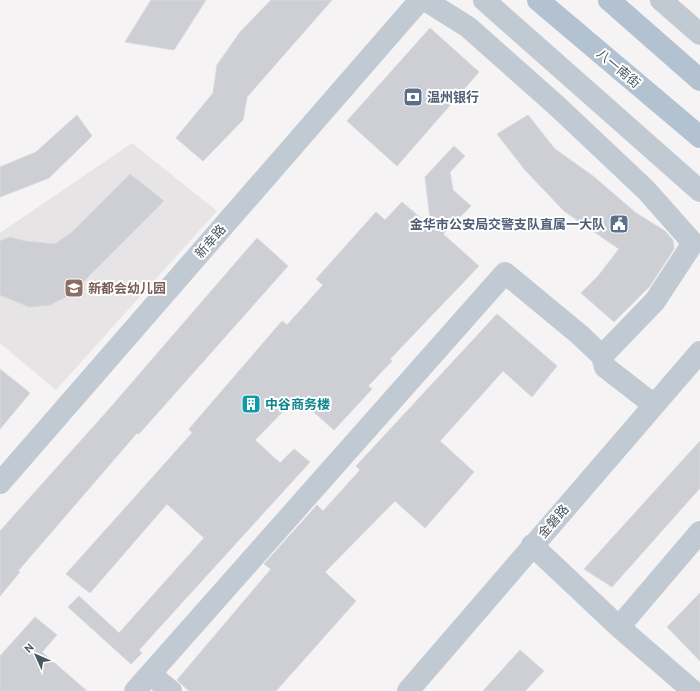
<svg xmlns="http://www.w3.org/2000/svg" width="700" height="691" font-family="Cabin,'Noto Sans SC',sans-serif">
	<style>
		.education { fill: #e6e4e5 }
		.building { fill: #cdcfd5; stroke: #d7d9de }
		.lines { fill: none; stroke-linecap: round; stroke-linejoin: round }
		.minor { stroke: #c1cad2; stroke-width: 22 }
		.major { stroke: #b3c2d1; stroke-width: 22 }
		.labels { text-anchor: middle; dominant-baseline: central; stroke-width: 4; stroke-linejoin: round; paint-order: stroke }
		.street-label { font-size: 13px; fill: #4a5661; stroke: #fff }
		.service-label { font-size: 13px; font-weight: bold; fill: #4e5e75; stroke: #fff; text-anchor: start }
		.education-label { font-size: 13px; font-weight: bold; fill: #785e54; stroke: #fff; text-anchor: start }
		.culture-label { font-size: 13px; font-weight: bold; fill: #0d838f; stroke: #fff; text-anchor: start }
	</style>
	<rect width="100%" height="100%" fill="#f5f3f3"/>
	<!-- education -->
	<path class="education" d="M132,143L217,211L56,390L0,343V233Z"/>
	<!-- building -->
	<path class="building" d="M151,0H206L174,50L125,42Z
		M271,0H332L247,97L243,120L203,161L176,138L213,93L217,65L240,32Z
		M430,28L479,72L397,166L347,121Z
		M77,115L92,136L49,178L0,197V167L36,152Z
		M528,115L555,149L593,176L636,213L665,231L673,240L674,249L650,286L614,322L581,293L598,276L619,249L564,211L525,170L497,134Z
		M454,146L465,156L450,172L453,190L471,206L443,234L479,266L390,359L392,361L368,386L372,389L334,430L297,397L255,440L280,463L294,449L310,462L139,650L142,653L131,664L68,607L79,596L119,633L204,538L167,504L90,593L66,574L192,433L189,429L282,321L287,325L323,285L316,279L376,212L385,220L402,202L431,227L425,177Z
		M130,174L164,201L70,295L50,305L29,307L0,295V241L10,237L25,241L55,244L72,232Z
		M257,238L288,266L139,434L137,433L18,571L20,572L0,596V531L110,408Z
		M497,314L557,366L532,397L503,371L440,441L474,472L425,528L395,501L325,572L356,601L276,691H189L177,680L271,569L264,564L317,505L323,511L360,470L356,466Z
		M0,369L30,393L0,429Z
		M700,441V488L612,587L584,569Z
		M700,593V661L667,627Z
		M35,617L57,635L42,652L87,691H0V656Z
		M520,650L544,671L525,691H483Z"/>
	<g class="lines">
		<!-- minor -->
		<path class="minor" d="M425,0L468,27L557,106L646,190L693,243L655,301L602,356L605,367L654,405
			M484,0L700,191
			M661,0L700,34
			M0,483L420,0
			M532,545L619,627L693,691
			M619,627L700,532
			M150,674L171,691
			M135,691L505,273L580,335L602,356
			M408,691L700,352"/>
		<!-- major -->
		<path class="major" d="M538,0L700,137
			M609,0L700,80"/>
	</g>
	<!-- icons -->
	<defs>
		<symbol id="bank-square" viewBox="-11 -11 22 22"><rect x="-9" y="-9" width="18" height="18" rx="4" fill="#5c6f8a" stroke="#fff"/><path d="M-6-4H6V4H-6ZM0-2.3a2.3 2.3 0 1 0 0 4.6a2.3 2.3 0 1 0 0-4.6Z" fill="#fff"/></symbol>
		<symbol id="civic-square" viewBox="-11 -11 22 22"><rect x="-9" y="-9" width="18" height="18" rx="4" fill="#5c6f8a" stroke="#fff"/><path d="M-.6-6.5H3V-4.5H.6V-3L4-1V1h2V6H-6V1h2V-1L-.6-3ZM-1.2 2.5V6h2.4V2.5Z" fill="#fff"/></symbol>
		<symbol id="school-square" viewBox="-11 -11 22 22"><rect x="-9" y="-9" width="18" height="18" rx="4" fill="#8d6e63" stroke="#fff"/><path d="M0-5L7-2L0 1L-7-2ZM-4 1L0 2.5L4 1V4Q0 6-4 4Z" fill="#fff"/></symbol>
		<symbol id="building-square" viewBox="-11 -11 22 22"><rect x="-9" y="-9" width="18" height="18" rx="4" fill="#0f9aa8" stroke="#fff"/><path d="M-4-6H4V6H1V3H-1V6H-4ZM-2.5-4.3h1.7v1.8h-1.7ZM.8-4.3h1.7v1.8H.8ZM-2.5-1h1.7V.8h-1.7ZM.8-1h1.7V.8H.8Z" fill="#fff"/></symbol>
	</defs>
	<g fill-rule="evenodd">
		<use href="#bank-square" x="402" y="86" width="22" height="22"/>
		<use href="#civic-square" x="608" y="213" width="22" height="22"/>
		<use href="#school-square" x="63" y="277" width="22" height="22"/>
		<use href="#building-square" x="240" y="393" width="22" height="22"/>
	</g>
	<g class="labels">
		<!-- street labels -->
		<g class="street-label">
			<text transform="translate(619 68) rotate(40)">八一南街</text>
			<text transform="translate(210 241) rotate(-49)">新幸路</text>
			<text transform="translate(553 521) rotate(-49)">金磐路</text>
		</g>
		<!-- service labels -->
		<g class="service-label">
			<text x="427" y="97">温州银行</text>
			<text x="605" y="224" text-anchor="end">金华市公安局交警支队直属一大队</text>
		</g>
		<!-- education labels -->
		<g class="education-label">
			<text x="88" y="288">新都会幼儿园</text>
		</g>
		<!-- culture labels -->
		<g class="culture-label">
			<text x="265" y="404">中谷商务楼</text>
		</g>
	</g>
	<!-- north arrow -->
	<g transform="translate(36 655) rotate(315)" stroke="#ffffff" stroke-width="3" paint-order="stroke">
	<path d="M0-3L7 15L0 10L-7 15Z" fill="#4a5661"/>
	<text y="-6" font-size="11" font-weight="bold" text-anchor="middle" fill="#4a5661">N</text>
	</g>
</svg>
